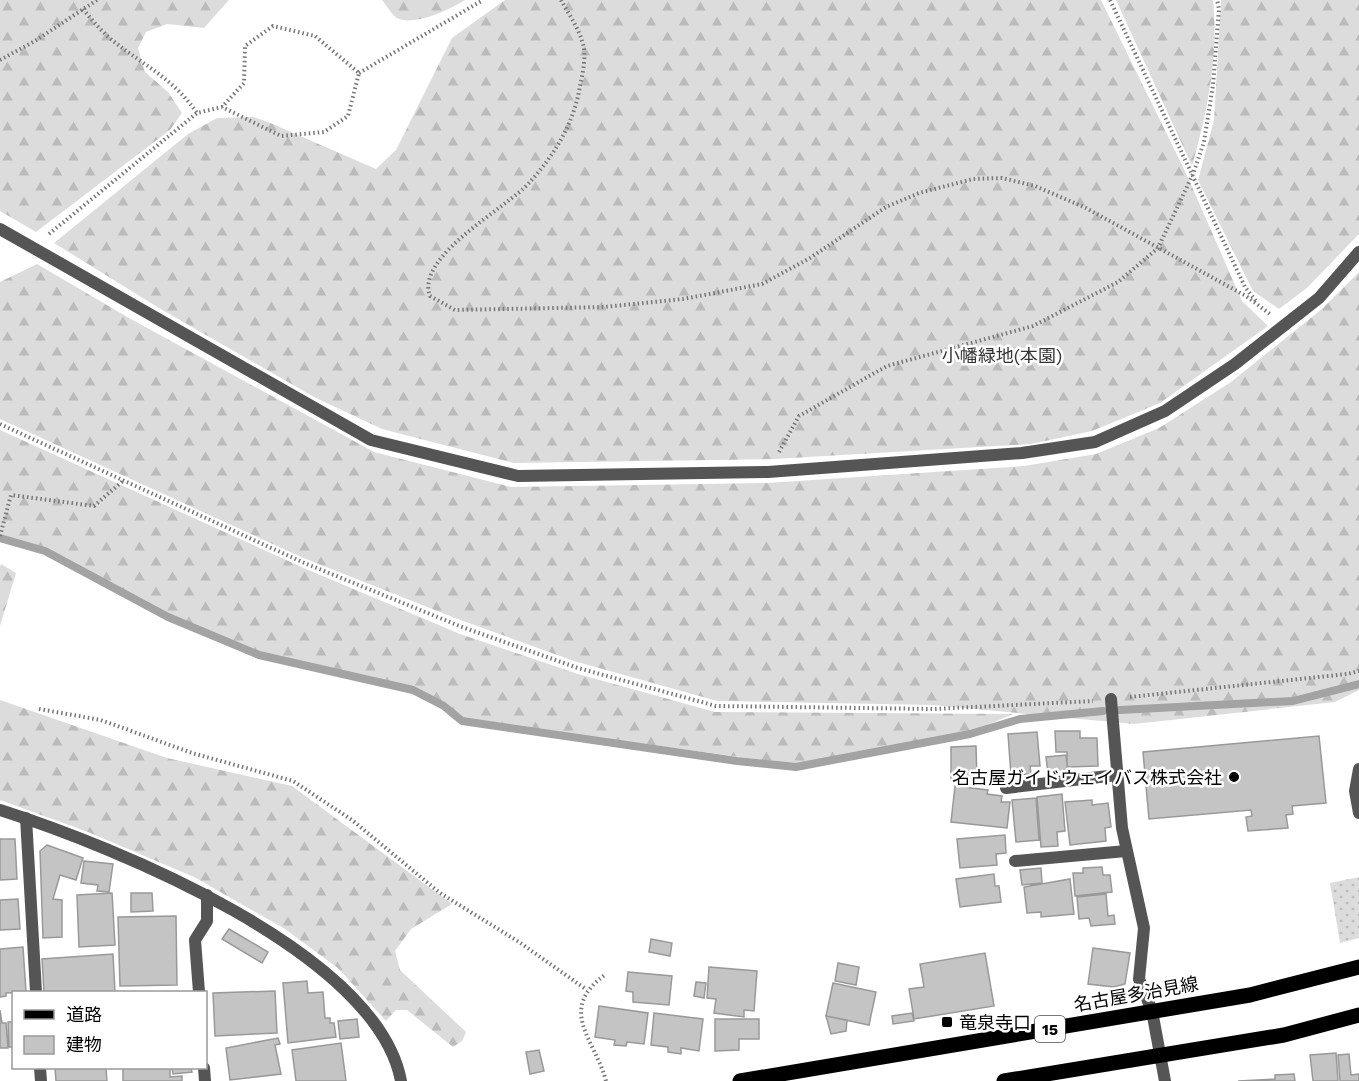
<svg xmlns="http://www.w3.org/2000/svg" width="1359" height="1081" font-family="'Work Sans','Noto Sans JP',sans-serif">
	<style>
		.green { fill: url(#green-dots) }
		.forest { fill: url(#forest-firs) }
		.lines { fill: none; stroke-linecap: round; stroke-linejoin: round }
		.stream { stroke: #a3a3a3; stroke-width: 8 }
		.building { fill: #c4c4c4; stroke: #999; stroke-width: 1.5 }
		.path { stroke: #777; stroke-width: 4; stroke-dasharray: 1.5 3; stroke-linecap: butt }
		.lane { stroke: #555; stroke-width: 12 }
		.street { stroke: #555; stroke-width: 12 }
		.primary { stroke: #000; stroke-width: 15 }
		.poi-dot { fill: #000; stroke: #fff; stroke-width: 2 }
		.labels { text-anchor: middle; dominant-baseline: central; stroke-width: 5; stroke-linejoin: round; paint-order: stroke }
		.shield { fill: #fff; stroke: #4c4c4c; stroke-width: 1.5 }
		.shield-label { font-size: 16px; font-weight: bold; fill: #000 }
		.park-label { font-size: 18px; fill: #333; stroke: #fff }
		.poi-label { font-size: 18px; fill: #000; stroke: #fff; text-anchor: end }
		.street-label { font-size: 18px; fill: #000; stroke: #fff }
	</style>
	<defs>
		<pattern id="green-dots" width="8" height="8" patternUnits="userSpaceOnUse" patternTransform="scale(1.5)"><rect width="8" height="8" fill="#dcdcdc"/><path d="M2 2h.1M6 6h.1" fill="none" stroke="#bbb" stroke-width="1.8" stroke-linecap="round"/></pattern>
		<pattern id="forest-firs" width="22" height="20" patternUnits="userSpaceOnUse" patternTransform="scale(1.5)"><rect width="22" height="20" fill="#dcdcdc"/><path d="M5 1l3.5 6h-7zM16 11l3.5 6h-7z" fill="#bbb"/></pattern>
	</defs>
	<rect width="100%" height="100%" fill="#fff"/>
	<!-- green -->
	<path class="green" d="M1359,877V938L1340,943L1330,883Z"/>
	<!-- forest -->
	<path class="forest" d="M0,0H229L204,28L167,24L146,32L138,48L145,72L168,92L182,113L170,130L36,232L0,211Z
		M382,0H465C451,9 413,27 397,18C392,15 386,5 382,0Z
		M505,0H1101L1185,171L1242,301L1268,326L1160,403L1092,431L1031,444L774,459L514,463L382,429L314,397L159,308L54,243L188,134L217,118L253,117L268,122L376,169L396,150L452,38Z
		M1116,0H1213C1219,55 1207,113 1192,166Z
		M1221,0H1359V234L1307,288L1279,309L1253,291L1198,180L1214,120Z
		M37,264L129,318L374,452L511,487L767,483L1024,466L1096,454L1159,428L1231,382L1322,309L1359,272V690L1335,702L1134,724L932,705L717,701L574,661L455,618L301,557L0,419V282Z
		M0,430L306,569L460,634L578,674L715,712L1013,714L961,736L792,764L463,719L447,703L411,688L257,652L170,615L45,549L0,534Z
		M1,564L16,573L0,626V567Z
		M0,700L167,758L292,786L452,904L411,929L395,951L400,970L466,1032L462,1041L453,1047L407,1010H396L386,1021L339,969L285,929L194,877L88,832L0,800Z"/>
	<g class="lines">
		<!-- stream -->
		<path class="stream" d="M0,538L45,551L168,617L259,655L413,690L444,706L462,721L737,761L796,767L970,734L1020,719L1103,711
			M1120,710L1293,701L1359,684"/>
	</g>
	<!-- building -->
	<path class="building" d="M1055,731H1080V738H1097L1098,766L1067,767V752H1056Z
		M1037,732L1040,766H1030L1031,774L1011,775L1008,734Z
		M1319,736L1326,803L1292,806L1293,814L1286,815L1288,828L1248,831L1246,817L1252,816L1251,810L1149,819L1143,752Z
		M976,746L977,779H951V747Z
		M1066,755L1068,771L1048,774L1046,757Z
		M955,786L988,790L987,794L1002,796L1001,802H1010L1007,828L951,822Z
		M1062,794L1065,831L1057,832L1058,846L1041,847L1037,797Z
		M1036,798L1039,840L1016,842L1012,800Z
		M1092,800V805L1108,803L1111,827L1105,828L1106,841L1070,845L1065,802Z
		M1005,835L1006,853L996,854L997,865L960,868L957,839Z
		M0,839H15L17,879L0,880Z
		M47,845L83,858L76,880L60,875L53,899L62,900V937L43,938L40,851Z
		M84,861L113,864L109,892L97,891L98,885L81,883Z
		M1102,867L1103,875H1110L1112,892L1075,896L1073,873H1083V868Z
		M1041,868L1042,883L1022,885L1020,870Z
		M994,874L995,886H999L1001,902L960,907L956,879Z
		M1070,879L1074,914L1041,917V912L1027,913L1024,887Z
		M112,893L115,945L79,947L77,895Z
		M131,893H152L153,911L131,912Z
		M1106,894L1108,916L1114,915L1115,924L1091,926L1089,918L1079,919L1077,897Z
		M18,899L20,929L0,930V900Z
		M176,916L177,985L120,986L118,917Z
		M229,929L268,952L262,963L222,939Z
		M651,939L672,943L670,956L649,952Z
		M23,947L26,992L6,993V996L0,997V949Z
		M1093,948L1130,953L1125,984L1114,987L1088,984Z
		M985,953L994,1006L914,1019L909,989L924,987L920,964Z
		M113,954L115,992H44L42,959Z
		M838,963L859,967L856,985L835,981Z
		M709,967L757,971L754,1011L744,1010V1017L714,1013L716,999L707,998Z
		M628,972L672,976L669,1005L633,1002V992L626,991Z
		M307,981L308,993L323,992L325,1018H330V1023H334L336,1037L288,1043L283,983Z
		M696,982L706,983L704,998L694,996Z
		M833,983L876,992L869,1025L826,1016Z
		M275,991L277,1033L215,1036L213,993Z
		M599,1006L648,1013L644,1044L627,1042L626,1046L614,1045L615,1040L595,1037Z
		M0,1010L2,1023H6L8,1048H0Z
		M654,1013L703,1019L699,1051L681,1048V1054L668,1052V1047L651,1045Z
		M912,1013L914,1021L893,1024L892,1016Z
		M826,1016L847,1020L846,1031L831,1034Z
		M357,1019L359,1037L340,1039L338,1021Z
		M715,1019H759V1039H739V1050L715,1051Z
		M8,1022H14V1047H9Z
		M278,1038L280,1044L275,1045L281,1074L230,1080L226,1048Z
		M341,1043L346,1081H296L292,1050Z
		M539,1050L544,1071L530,1074L526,1052Z
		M1336,1053L1338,1081H1313L1310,1055Z
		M1349,1054L1351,1075L1359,1074V1081H1340L1338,1055Z
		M55,1068H106L107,1081H56Z
		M123,1068H170V1077L182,1076V1081H123Z
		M172,1068H191L192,1072L173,1074Z
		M1294,1074L1295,1081H1238L1275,1079V1075Z"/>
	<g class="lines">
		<!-- path -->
		<path class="path" d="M561,0C568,13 578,27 582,41C587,54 583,72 580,86C574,123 555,154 530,182C507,208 415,256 430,296L455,310L604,307L683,299L762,284L810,258L886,207L919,193L973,179L1002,178L1035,186L1086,208L1246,296L1270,314
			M1110,0L1245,287L1256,301
			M83,9C92,20 101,31 112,40C144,66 172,77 197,113
			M0,60L35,41L97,0
			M359,73L483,0
			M49,234L197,113L222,107L281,136L324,132L348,116L359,73L315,36L273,26L245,46L244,83L222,107
			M0,424L302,562L462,627L578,668L716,706L935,709L1093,701
			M779,452L799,416L887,366L1033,326L1118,282L1158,248L1193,174L1204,142L1213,85L1219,9L1217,0
			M0,536L11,495L94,506L124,480
			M1130,697L1347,674L1359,671
			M39,709L101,720L192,753L293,781L352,820L440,893L519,942L587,990
			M606,1081C595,1039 556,1010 606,974"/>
		<!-- lane -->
		<path class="lane" d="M1359,769L1355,791L1359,813
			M1006,788L1117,775
			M1015,861L1126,851"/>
		<!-- street -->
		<path class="street" d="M0,229L371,440L518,476L768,472L1022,453L1095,442L1165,411L1235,364L1319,298L1359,252
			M1111,699L1122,828L1144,928L1139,979L1152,1011L1165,1081
			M0,810C113,846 377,952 401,1081
			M26,818L36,992
			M199,992L195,940L207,921V895
			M40,1068L41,1081
			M204,1068L205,1081"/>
		<!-- primary -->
		<path class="primary" d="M740,1081L1250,995L1359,967
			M1004,1081L1284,1035L1359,1015"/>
	</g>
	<!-- markers -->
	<g class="poi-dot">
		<circle cx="1234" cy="777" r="6"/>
		<rect x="941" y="1016" width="12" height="12" rx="3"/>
	</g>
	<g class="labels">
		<!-- shield labels -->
		<rect class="shield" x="1035" y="1016" width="30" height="26" rx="4.5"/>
		<g class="shield-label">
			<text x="1050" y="1029">15</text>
		</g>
		<!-- park labels -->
		<g class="park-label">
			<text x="1002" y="355">小幡緑地(本園)</text>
		</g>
		<!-- poi labels -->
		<g class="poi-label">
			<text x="1222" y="777">名古屋ガイドウェイバス株式会社</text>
			<text x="959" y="1022" text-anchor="start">竜泉寺口</text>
		</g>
		<!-- street labels -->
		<g class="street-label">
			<text transform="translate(1136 994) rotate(-10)">名古屋多治見線</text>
		</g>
	</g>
	<!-- legend -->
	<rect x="12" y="991" width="195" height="78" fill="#ffffff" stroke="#999999" stroke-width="1.5"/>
	<rect x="24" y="1010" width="30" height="9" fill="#000000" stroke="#999999" stroke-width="1.5"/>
	<text x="66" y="1021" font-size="18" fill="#000000">道路</text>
	<rect x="24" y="1036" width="30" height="18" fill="#c4c4c4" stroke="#999999" stroke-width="1.5"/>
	<text x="66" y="1051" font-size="18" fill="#000000">建物</text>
</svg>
